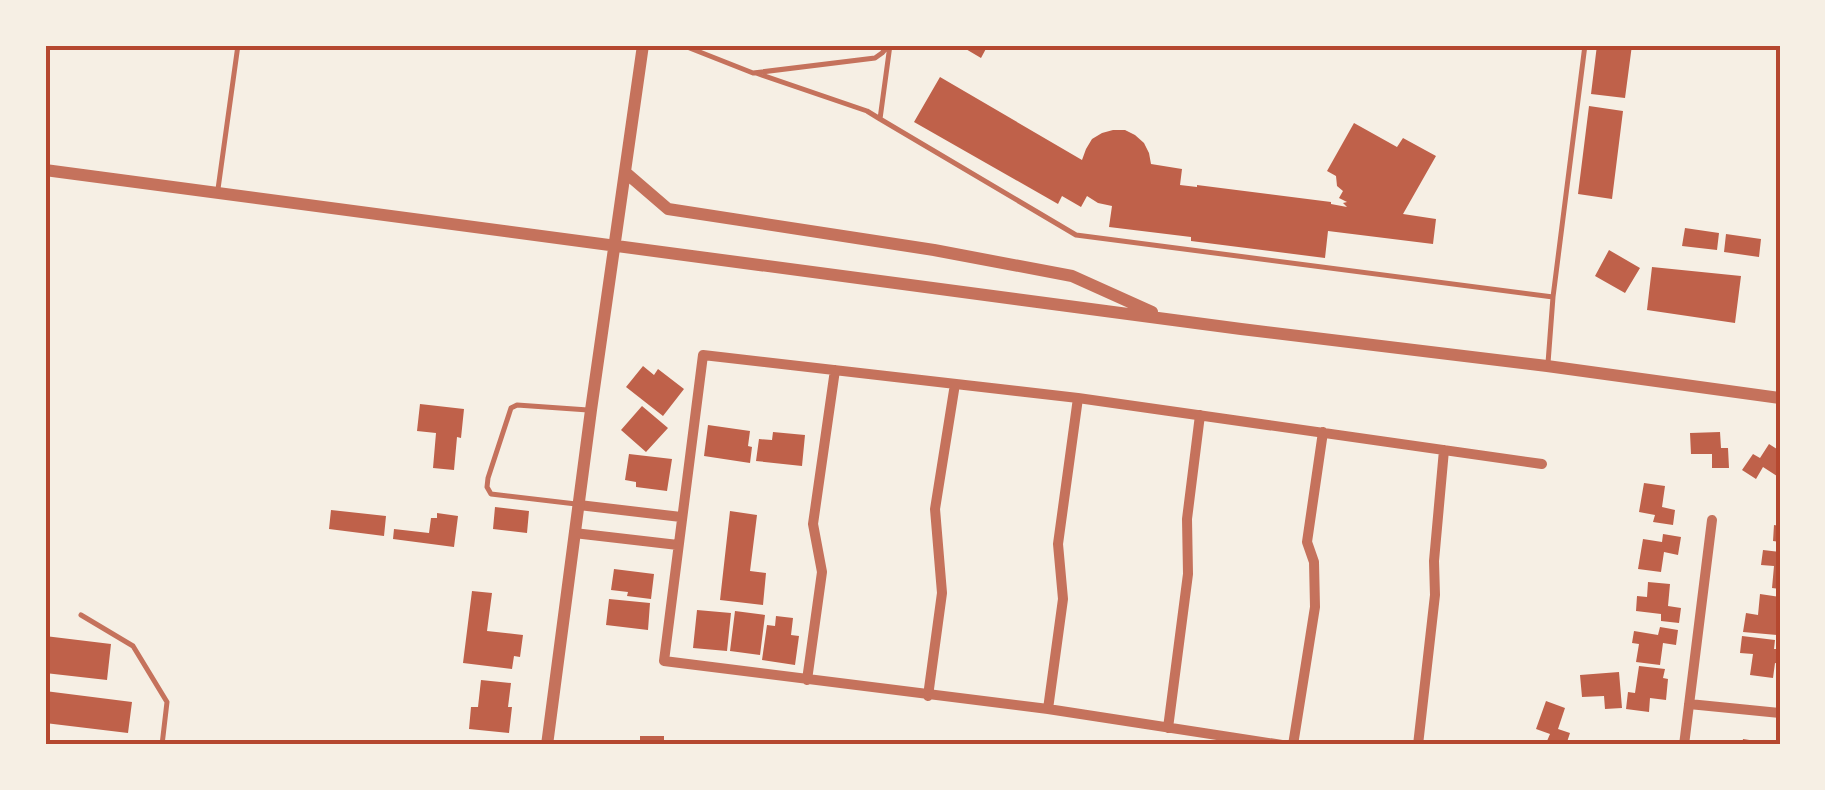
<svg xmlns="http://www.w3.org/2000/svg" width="1825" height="790" font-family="Helvetica,sans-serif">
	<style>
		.building { fill: #bf614a }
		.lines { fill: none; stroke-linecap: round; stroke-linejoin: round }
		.service { stroke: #c5725c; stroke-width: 5 }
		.minor { stroke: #c5725c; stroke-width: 10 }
		.tertiary { stroke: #c5725c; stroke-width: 12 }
		.neatline { fill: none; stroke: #b5482f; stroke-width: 4 }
	</style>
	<rect width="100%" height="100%" fill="#f6efe4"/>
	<!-- building -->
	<path class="building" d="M959,45H988L981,58Z
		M1597,45H1632L1625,98L1591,94Z
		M940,77L1082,160L1086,149L1092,139L1102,133L1113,130H1125L1135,135L1144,143L1149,153L1151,164L1182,169L1180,185L1197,187V185L1331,202V204L1347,207L1343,203L1347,202L1339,198L1343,191L1337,186L1336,176L1327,171L1354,123L1397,147L1403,138L1436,156L1403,214L1436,219L1433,244L1328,231L1325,258L1191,241V237L1109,227L1112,206L1098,203L1087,196L1081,207L1062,196L1058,204L914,122Z
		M1589,106L1623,111L1612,199L1578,194Z
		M1685,228L1719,233L1717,250L1682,246Z
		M1726,234L1761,239L1759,257L1724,252Z
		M1609,250L1640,268L1625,293L1595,276Z
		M1652,267L1741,276L1735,323L1647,310Z
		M643,366L654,375L658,369L684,389L663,416L626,387Z
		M420,404L464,409L461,438L457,437L454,470L433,468L436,433L417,431Z
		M642,406L668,428L646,452L621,430Z
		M708,425L750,431L748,446L752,447L750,463L704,456Z
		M773,432L805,435L802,466L756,461L759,439L772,440Z
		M1720,432L1721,448H1728L1729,468H1712V454H1691L1690,433Z
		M1769,444L1780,451V478L1763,467L1756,479L1742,470L1753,454L1760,458Z
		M629,454L672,459L667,491L636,487V482L625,480Z
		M1644,483L1665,486L1662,507L1675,510L1673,525L1653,522L1655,515L1639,512Z
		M495,507L529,511L527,533L493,529Z
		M331,510L386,516L384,536L329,529Z
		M730,511L757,515L750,571L766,573L763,605L720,600Z
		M437,513L458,516L454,547L393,539L394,529L429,533L431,518H437Z
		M1774,525L1780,526V542L1773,541Z
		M1663,534L1681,537L1678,555L1664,552L1661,572L1638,569L1643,539L1662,542Z
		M1763,550L1780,552V589L1772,588L1774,566L1761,565Z
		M614,569L654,574L651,599L627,596L628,592L611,590Z
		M1648,582L1670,584L1668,606L1681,608L1679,623L1661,621V614L1636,611L1637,596L1647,597Z
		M472,591L492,593L487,631L523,635L520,657L514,656L512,669L463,663Z
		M1760,594L1780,597V627H1778L1777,635L1743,632L1746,613L1758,615Z
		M609,599L650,603L648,630L606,625Z
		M697,610L731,613L727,651L693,648Z
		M735,611L765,615L760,655L730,651Z
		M776,616L793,618L791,635L799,636L795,665L762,660L767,625L775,626Z
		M1660,627L1678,630L1676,645L1663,643L1660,665L1636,662L1639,644L1632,643L1634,631L1658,635Z
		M45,636L111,644L107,680L45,673Z
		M1742,636L1775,640L1774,649H1780V664L1775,663L1773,678L1750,675L1753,654L1740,653Z
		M1639,666L1665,669L1663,678L1668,679L1666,700L1650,698L1649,712L1626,709L1628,692L1635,693Z
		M1619,672L1622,708L1605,709L1604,696L1582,697L1580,675Z
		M481,680L511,683L508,707H512L509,733L469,729L471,707H478Z
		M45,691L132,702L128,733L45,723Z
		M1546,701L1565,708L1558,729L1570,733L1566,745L1547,741L1550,734L1536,729Z
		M640,736H664V745H640Z
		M1743,739L1769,743V745H1742Z"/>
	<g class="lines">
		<!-- service -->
		<path class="service" d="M682,45L753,73L875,58L882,53L888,46
			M890,45L880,119L1076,235L1553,297L1585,45
			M756,73L867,111L880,119
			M218,189L238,45
			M1548,363L1553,297
			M576,504L491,494L487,487L488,478L511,408L517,405L588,410
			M81,615L133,646L167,702L162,745"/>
		<!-- minor -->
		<path class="minor" d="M579,505L681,517
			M574,533L678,545
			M807,680L822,572L813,524L835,370
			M928,696L942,593L935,509L955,384
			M1689,704L1780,713
			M1048,709L1063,599L1058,544L1078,398
			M1168,728L1188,574L1187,519L1200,415
			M1282,745L1048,709L664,661L703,355L1078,398L1542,464
			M1293,745L1315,607L1314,562L1307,542L1323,432
			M1418,745L1435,595L1434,561L1444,450
			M1684,745L1712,520"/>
		<!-- tertiary -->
		<path class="tertiary" d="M45,170L1241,329L1547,366L1780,398
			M625,172L668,209L934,250L1072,276L1152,312
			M547,745L591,410L643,45"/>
	</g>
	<!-- border -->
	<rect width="1825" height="790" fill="none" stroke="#f6efe4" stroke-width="95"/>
	<rect x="48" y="48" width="1730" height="694" class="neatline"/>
</svg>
